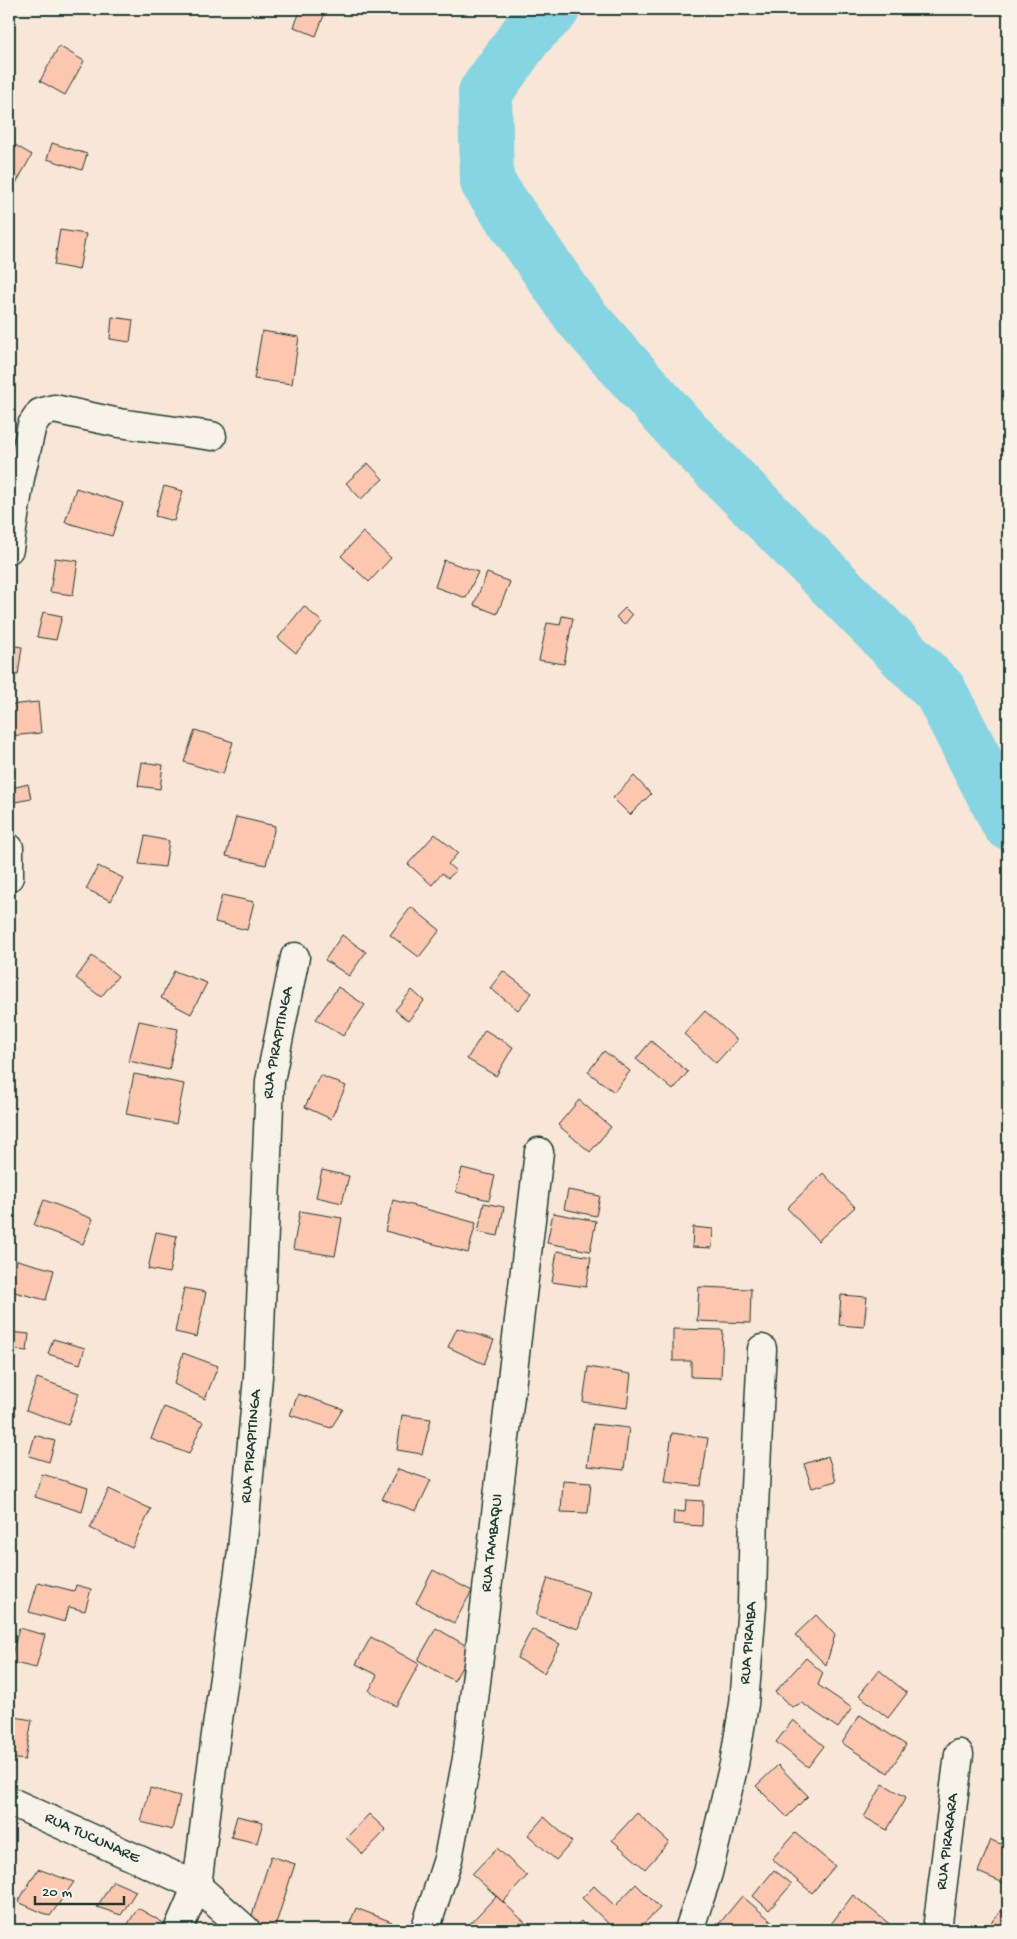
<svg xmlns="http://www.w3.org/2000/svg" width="1017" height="1939" font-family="'Gochi Hand',sans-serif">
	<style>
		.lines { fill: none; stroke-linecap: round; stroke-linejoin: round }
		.river { stroke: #86d5e3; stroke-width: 54 }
		.building { fill: #fcc6af; stroke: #1f3d34 }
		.minor-casing { stroke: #1f3d34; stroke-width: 31 }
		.minor { stroke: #f7f3e8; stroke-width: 28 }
		.labels { text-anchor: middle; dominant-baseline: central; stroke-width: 4.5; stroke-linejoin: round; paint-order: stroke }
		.street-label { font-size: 16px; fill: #1f3d34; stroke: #f7f3e8 }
	</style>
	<rect width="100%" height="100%" fill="#f8e6d7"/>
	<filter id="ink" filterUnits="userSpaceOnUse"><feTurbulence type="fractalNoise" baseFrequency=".02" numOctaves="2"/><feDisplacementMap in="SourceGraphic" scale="10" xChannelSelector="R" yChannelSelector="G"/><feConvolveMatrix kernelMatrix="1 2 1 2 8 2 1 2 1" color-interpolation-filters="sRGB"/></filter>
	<g filter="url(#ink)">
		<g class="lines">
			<!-- river -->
			<path class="river" d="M553,9L527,34L485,93L487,182L581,317L683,432L940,691L1008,823"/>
		</g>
		<!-- building -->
		<path class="building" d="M301,9L326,10L316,36L294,27Z
			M59,46L84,61L65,95L40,81Z
			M12,143L32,155L11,192L9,191V149Z
			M52,143L87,154L82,170L47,159Z
			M60,230L86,234L79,270L54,265Z
			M112,317L133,320L130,342L110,339Z
			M262,331L299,337L292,384L254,379Z
			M368,463L383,479L361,499L346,483Z
			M164,486L183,491L174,521L155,516Z
			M76,488L123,503L112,536L65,522Z
			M363,532L391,558L369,582L341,556Z
			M55,558L78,561L73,595L50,592Z
			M444,560L478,572L466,598L435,587Z
			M487,573L510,582L497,614L474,605Z
			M304,606L322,622L296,653L278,638Z
			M625,608L632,615L624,625L616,617Z
			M43,612L62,616L56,640L37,637Z
			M562,616L573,618L564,664L539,660L547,623L560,625Z
			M9,645L22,647L18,675L9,674Z
			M38,702L41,733L9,736V705Z
			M195,730L233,742L223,774L184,762Z
			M142,762L163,765L160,789L138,786Z
			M634,776L651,794L630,815L613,798Z
			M28,784L31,799L15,802L12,788Z
			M236,817L275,826L266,865L226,856Z
			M435,834L458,853L448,864L456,871L448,878L442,873L432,885L408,864Z
			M145,836L169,841L165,867L139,864Z
			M98,866L123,878L111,901L86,889Z
			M222,895L254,902L247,930L215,922Z
			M411,907L440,930L419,957L390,935Z
			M342,935L366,952L349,976L325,960Z
			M92,956L118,976L101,997L76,978Z
			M174,971L207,983L191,1014L161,998Z
			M503,971L532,993L518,1010L490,988Z
			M338,987L365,1005L343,1036L316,1019Z
			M412,990L424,1001L408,1021L395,1010Z
			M705,1011L737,1040L716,1063L684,1034Z
			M139,1021L178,1029L169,1070L129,1061Z
			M485,1030L513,1047L496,1076L467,1059Z
			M651,1041L688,1072L673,1090L636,1059Z
			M604,1051L630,1071L614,1092L588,1072Z
			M134,1074L184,1084L176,1124L126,1114Z
			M320,1075L346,1086L331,1119L305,1107Z
			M579,1100L611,1127L590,1152L558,1125Z
			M462,1168L495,1176L489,1200L456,1192Z
			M322,1170L349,1176L342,1203L316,1197Z
			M823,1173L855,1207L818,1241L787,1208Z
			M568,1190L600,1196L596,1216L564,1209Z
			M44,1200L93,1219L83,1244L34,1225Z
			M393,1200L476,1223L468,1253L385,1231Z
			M484,1203L504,1207L498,1236L478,1232Z
			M300,1211L342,1218L335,1256L293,1249Z
			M553,1213L596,1221L590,1251L547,1243Z
			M693,1227L713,1229L712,1248L692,1247Z
			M156,1232L177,1236L169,1273L148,1269Z
			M557,1251L591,1257L586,1287L552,1282Z
			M17,1260L54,1270L46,1300L10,1291Z
			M699,1287L751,1289L750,1323L697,1321Z
			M184,1288L206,1292L197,1337L175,1332Z
			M841,1295L867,1297L864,1327L839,1325Z
			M457,1328L494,1340L484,1364L448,1347Z
			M673,1329L723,1330L721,1378L691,1377V1361H673Z
			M10,1332L29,1334L27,1351L9,1349Z
			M53,1339L85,1348L80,1364L48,1354Z
			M183,1353L218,1366L205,1399L174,1384Z
			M588,1367L631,1374L627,1408L583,1402Z
			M37,1378L79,1393L68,1425L26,1410Z
			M298,1394L343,1409L331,1428L290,1415Z
			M164,1407L203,1422L189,1454L151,1439Z
			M402,1415L431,1419L422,1454L397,1450Z
			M593,1424L629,1428L624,1470L587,1466Z
			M672,1433L708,1438L701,1486L665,1482Z
			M35,1435L55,1441L49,1462L29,1456Z
			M828,1456L836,1481L812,1488L804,1464Z
			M398,1469L431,1480L416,1511L382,1499Z
			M42,1474L88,1488L82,1512L35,1497Z
			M563,1481L591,1483L588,1513L561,1512Z
			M109,1489L151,1509L132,1548L90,1528Z
			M686,1500L703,1501L702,1526L673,1524L674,1511L685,1512Z
			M433,1570L472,1591L454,1623L416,1603Z
			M548,1578L590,1592L578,1629L536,1615Z
			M38,1582L74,1591L76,1585L91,1589L85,1611L69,1607L65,1622L29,1612Z
			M816,1615L835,1635L826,1665L795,1635Z
			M19,1628L45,1635L36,1668L10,1662Z
			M436,1628L472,1649L454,1681L418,1660Z
			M532,1629L560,1644L544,1673L517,1658Z
			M371,1637L419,1664L396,1706L369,1691L377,1675L356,1664Z
			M806,1658L823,1673L818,1685L852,1708L838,1728L802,1703L792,1707L775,1692Z
			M879,1670L907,1693L888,1718L859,1695Z
			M860,1715L906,1745L888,1773L842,1743Z
			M9,1716L32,1720L25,1760L9,1758Z
			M793,1720L824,1746L808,1767L776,1742Z
			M778,1765L808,1796L787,1817L756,1786Z
			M883,1784L906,1797L887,1830L864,1817Z
			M150,1788L180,1796L172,1830L141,1822Z
			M637,1813L669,1842L645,1869L612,1840Z
			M369,1814L386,1830L363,1854L346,1838Z
			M237,1816L263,1822L257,1843L231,1837Z
			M544,1817L572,1842L556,1860L528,1835Z
			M795,1833L835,1866L812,1893L772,1859Z
			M991,1840L1008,1847V1885L978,1872Z
			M497,1848L527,1876L503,1902L472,1874Z
			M271,1856L295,1864L274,1930H266L249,1925Z
			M38,1869L74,1882L50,1916L18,1902Z
			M774,1870L792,1884L769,1910L753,1896Z
			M113,1881L136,1891L121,1915L97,1907Z
			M636,1884L660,1908L637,1930H615L582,1898L594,1886L615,1906Z
			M853,1895L897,1930H838L831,1924Z
			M496,1896L503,1902L533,1930H464Z
			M742,1896L782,1930H714Z
			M138,1908L167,1925L163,1930H124Z
			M356,1908L392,1922L389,1930H347Z
			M1001,1911L1008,1917V1930H984Z
			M581,1921L590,1930H572Z
			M9,1928L38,1930H9Z"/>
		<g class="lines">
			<defs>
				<g id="minor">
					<path d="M9,549L20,478L32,425L40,413L54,409L119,423L212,436"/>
					<path d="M9,848V877"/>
					<path id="s1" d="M9,1801L197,1886L246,1930"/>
					<path id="s2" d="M178,1930L197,1886L216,1734L242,1551L258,1377L270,1081L295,957"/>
					<path id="s3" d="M425,1930L448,1859L467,1758L539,1152"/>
					<path id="s4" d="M689,1930L708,1873L734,1764L744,1704L752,1606L754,1507L762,1349"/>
					<path id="s5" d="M937,1930L959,1754"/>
				</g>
			</defs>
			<!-- minor casing -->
			<use href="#minor" class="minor-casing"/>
			<!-- minor -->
			<use href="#minor" class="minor"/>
		</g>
	</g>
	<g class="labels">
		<!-- street labels -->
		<g class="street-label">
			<text stroke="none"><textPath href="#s2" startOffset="896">RUA PIRAPITINGA</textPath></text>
			<text stroke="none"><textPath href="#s2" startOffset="491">RUA PIRAPITINGA</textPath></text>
			<text stroke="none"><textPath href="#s3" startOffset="394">RUA TAMBAQUI</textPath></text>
			<text stroke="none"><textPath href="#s4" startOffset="294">RUA PIRAIBA</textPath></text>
			<text stroke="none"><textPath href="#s1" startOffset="91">RUA TUCUNARE</textPath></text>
			<text stroke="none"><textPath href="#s5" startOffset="89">RUA PIRARARA</textPath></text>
		</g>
	</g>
	<!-- margin -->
	<rect width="1017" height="1939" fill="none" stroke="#f7f3e8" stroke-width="30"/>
	<rect x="15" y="15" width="987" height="1909" fill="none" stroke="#1f3d34" stroke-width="2" filter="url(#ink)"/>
	<!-- scale -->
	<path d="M35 1896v8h89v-8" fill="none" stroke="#1f3d34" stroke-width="2.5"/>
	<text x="42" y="1896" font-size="15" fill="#1f3d34" stroke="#f7f3e8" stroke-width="4" paint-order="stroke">20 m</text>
</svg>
